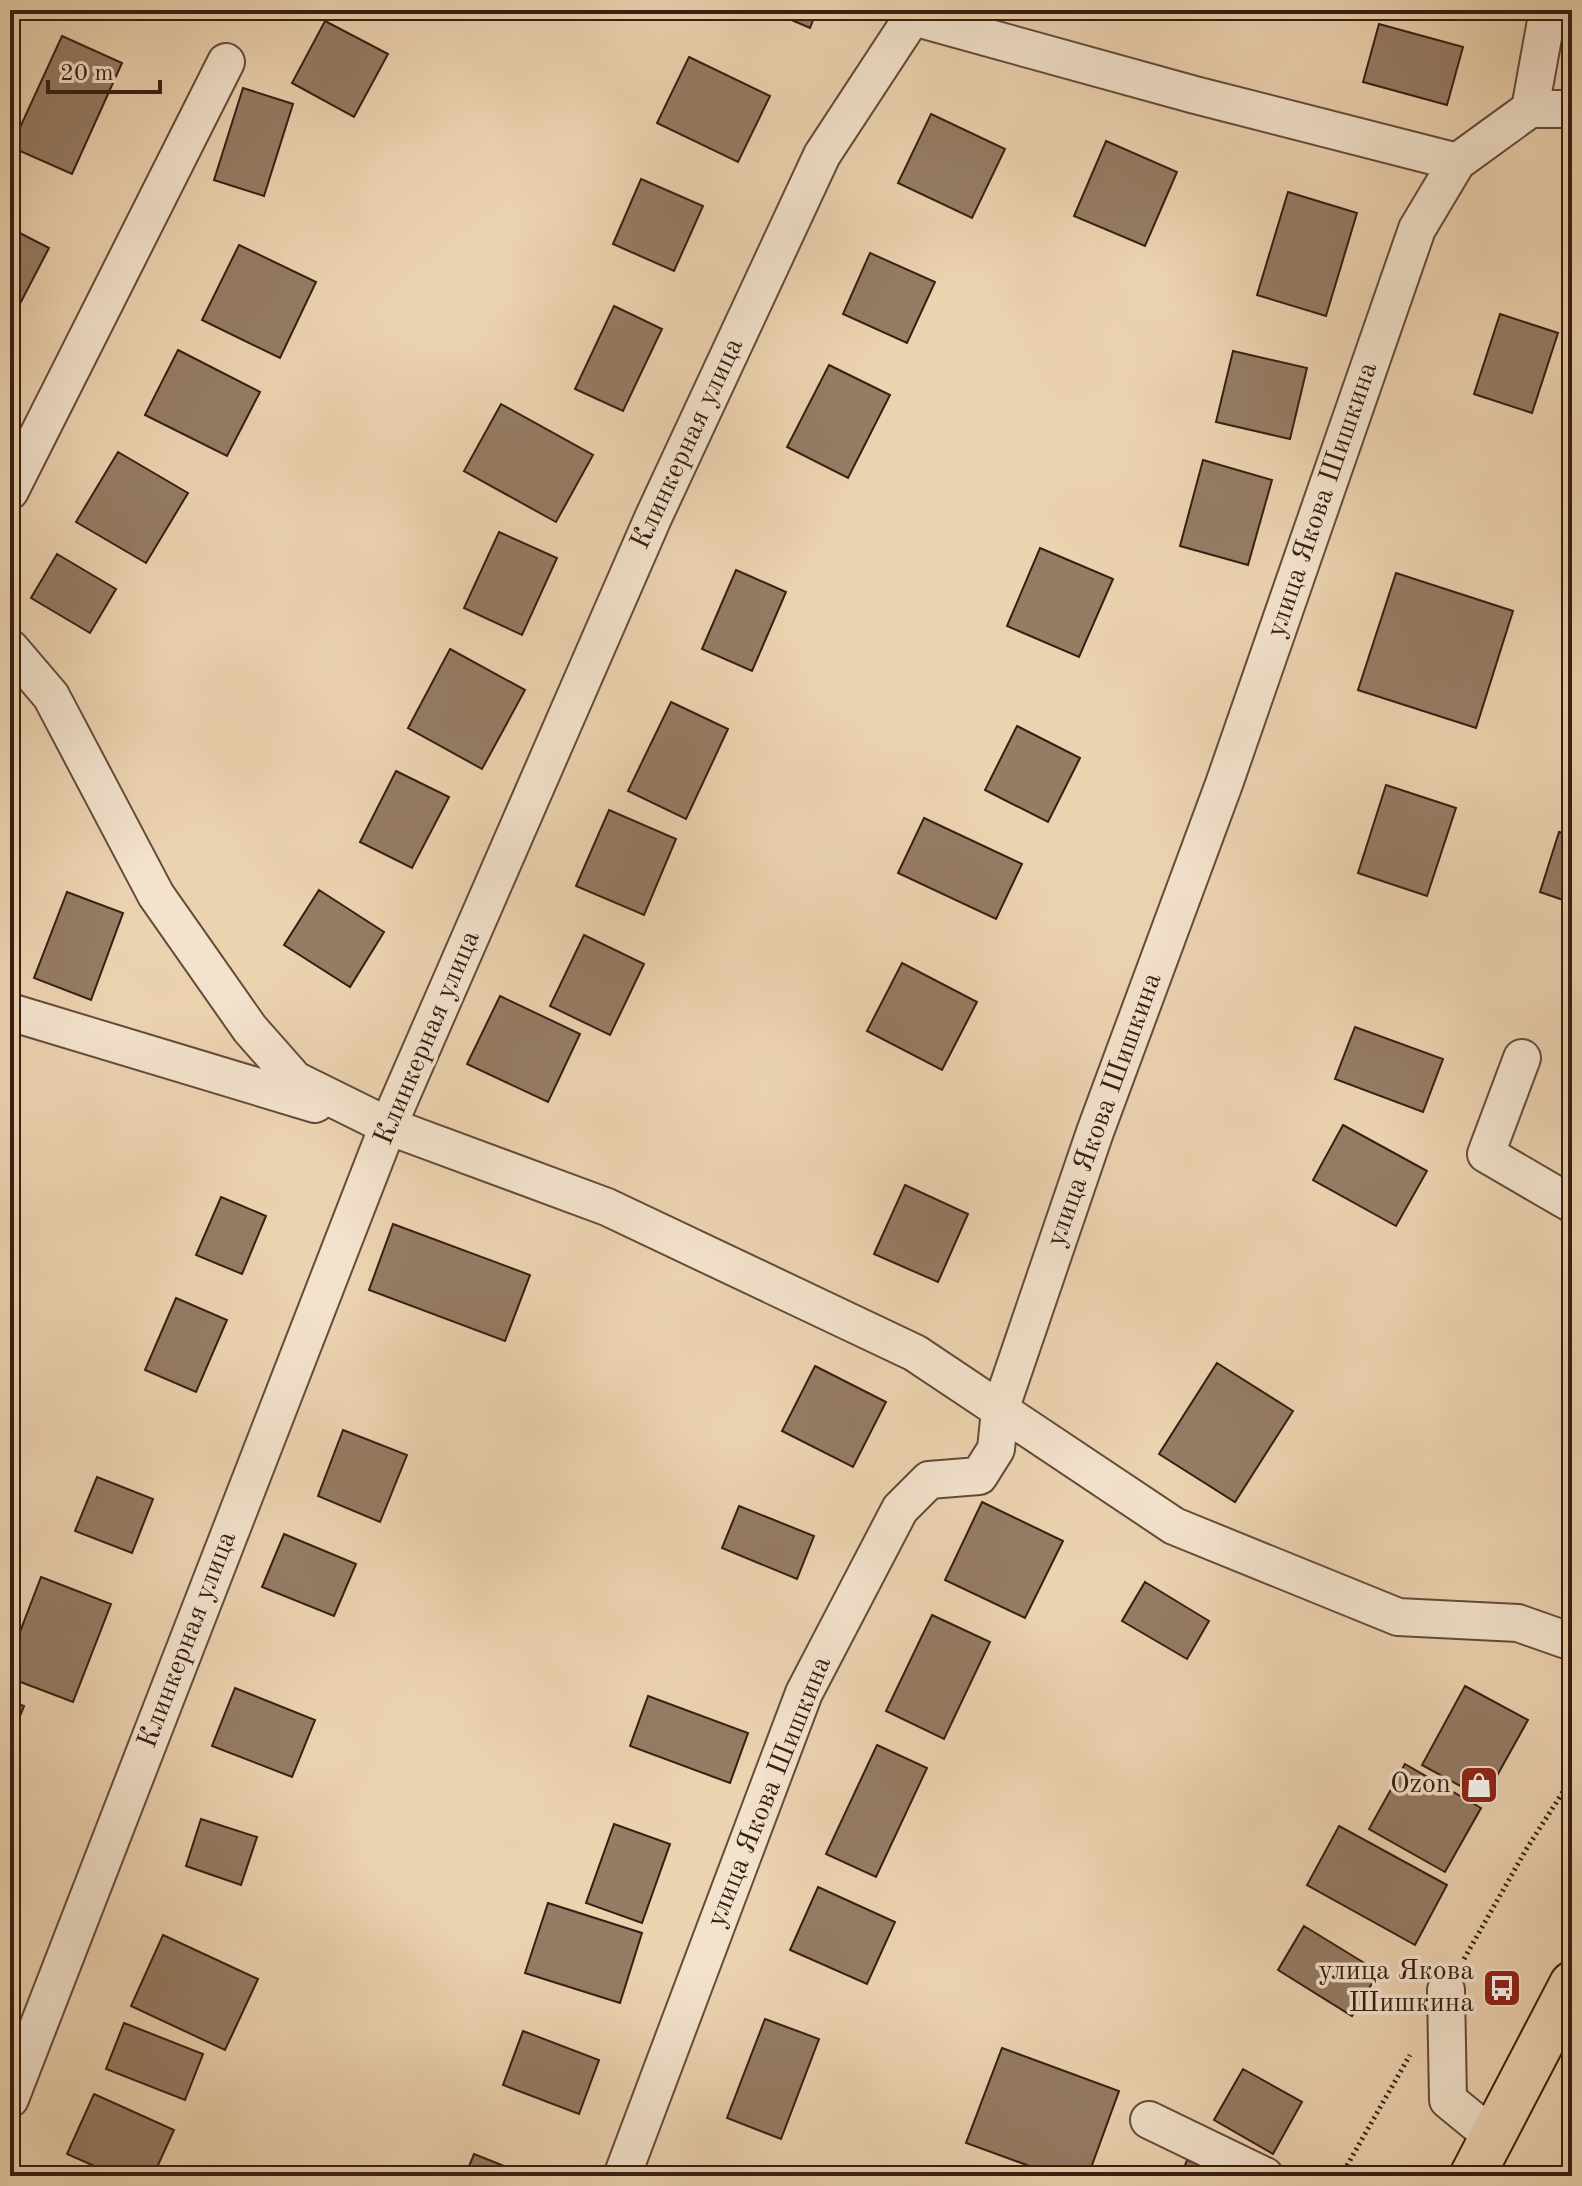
<svg xmlns="http://www.w3.org/2000/svg" width="1582" height="2186" font-family="'Old Standard TT',serif">
	<style>
		.building { fill: #957c65; stroke: #361e14; stroke-width: 2 }
		.lines { fill: none; stroke-linecap: round; stroke-linejoin: round }
		.minor-casing { stroke: #644b3b; stroke-width: 40 }
		.major-casing { stroke: #361e14; stroke-width: 48 }
		.path { stroke: #361e14; stroke-width: 5; stroke-dasharray: 2 4; stroke-linecap: butt }
		.minor { stroke: #f3e2cc; stroke-width: 36 }
		.major { stroke: #ecd3b0; stroke-width: 44 }
		.labels { text-anchor: middle; dominant-baseline: central; stroke-width: 7; stroke-linejoin: round; paint-order: stroke }
		.street-label { font-size: 28px; fill: #361e14; stroke: #f3e2cc }
		.poi-label { font-size: 28px; fill: #361e14; stroke: #f3e2cc; text-anchor: end }
	</style>
	<rect width="100%" height="100%" fill="#ecd3b0"/>
	<filter id="stains"><feTurbulence type="fractalNoise" baseFrequency=".0025" numOctaves="4"/><feColorMatrix values="0 0 0 0 .2 0 0 0 0 .09 0 0 0 0 .02 0 0 0 .5 -.17"/></filter>
	<radialGradient id="worn" r=".72"><stop offset=".6" stop-color="#630" stop-opacity="0"/><stop offset="1" stop-color="#630" stop-opacity=".3"/></radialGradient>
	<!-- building -->
	<path class="building" d="M768,10H817L810,28Z
		M325,21L388,54L354,117L292,83Z
		M1379,24L1463,47L1447,105L1363,82Z
		M62,36L122,63L72,174L11,147Z
		M689,57L770,96L738,162L657,123Z
		M243,88L293,104L264,196L214,180Z
		M931,114L1005,149L972,218L898,183Z
		M1106,141L1177,172L1145,246L1074,216Z
		M641,179L703,206L674,271L613,244Z
		M1288,192L1357,213L1326,316L1257,295Z
		M10,228L49,248L11,321H10Z
		M239,245L316,282L280,358L202,320Z
		M870,253L935,282L907,343L843,314Z
		M614,306L662,329L623,411L575,389Z
		M1500,314L1558,333L1532,413L1474,394Z
		M178,350L260,392L227,456L145,415Z
		M1233,351L1307,368L1290,439L1216,422Z
		M829,365L890,395L848,478L787,447Z
		M501,404L593,455L556,522L464,471Z
		M118,452L188,493L146,563L76,522Z
		M1203,460L1272,480L1248,565L1180,546Z
		M499,532L557,558L522,635L464,608Z
		M1040,548L1113,579L1079,657L1007,626Z
		M57,554L116,589L90,633L31,598Z
		M736,570L786,592L752,671L702,649Z
		M1396,573L1513,611L1476,728L1358,690Z
		M450,649L525,690L482,769L408,728Z
		M671,702L728,729L686,819L628,791Z
		M1017,726L1080,758L1048,822L985,790Z
		M396,771L449,797L412,868L360,842Z
		M1386,785L1456,808L1427,896L1358,873Z
		M609,810L676,839L644,915L576,886Z
		M924,818L1022,864L996,919L898,873Z
		M1559,832L1572,836V903L1540,892Z
		M319,890L384,932L350,987L284,945Z
		M67,892L123,913L91,1000L34,978Z
		M584,935L644,964L610,1035L550,1006Z
		M902,963L977,1002L942,1070L867,1031Z
		M500,996L580,1034L548,1102L467,1064Z
		M1355,1027L1443,1059L1423,1112L1335,1079Z
		M1343,1125L1427,1171L1396,1226L1313,1180Z
		M905,1185L968,1214L938,1282L874,1254Z
		M221,1197L266,1216L242,1274L196,1255Z
		M393,1224L530,1275L505,1341L369,1290Z
		M176,1298L227,1320L196,1392L145,1370Z
		M1217,1363L1293,1411L1235,1502L1159,1454Z
		M815,1366L886,1402L853,1467L782,1431Z
		M343,1430L407,1455L380,1522L318,1496Z
		M97,1477L153,1499L132,1553L75,1531Z
		M982,1502L1063,1541L1025,1618L945,1580Z
		M739,1506L814,1536L797,1579L722,1548Z
		M284,1534L356,1564L334,1616L262,1587Z
		M41,1577L111,1604L73,1702L10,1678V1658Z
		M1145,1582L1209,1621L1187,1659L1122,1621Z
		M932,1615L990,1642L944,1739L886,1711Z
		M1465,1686L1528,1720L1484,1799L1422,1765Z
		M235,1688L315,1720L292,1777L212,1746Z
		M648,1696L748,1733L730,1783L630,1746Z
		M10,1701L24,1706L10,1741Z
		M877,1745L927,1768L876,1877L826,1854Z
		M1405,1764L1481,1808L1445,1872L1369,1829Z
		M201,1819L257,1837L241,1885L186,1866Z
		M614,1824L670,1844L642,1923L586,1903Z
		M1339,1826L1447,1885L1415,1945L1307,1885Z
		M818,1887L895,1922L867,1984L790,1950Z
		M548,1903L642,1933L620,2003L525,1973Z
		M1304,1926L1379,1972L1352,2016L1278,1970Z
		M163,1935L258,1979L225,2050L131,2006Z
		M765,2019L819,2039L781,2139L727,2118Z
		M124,2023L203,2054L185,2100L106,2069Z
		M523,2031L599,2060L579,2114L503,2085Z
		M1002,2048L1119,2091L1088,2176H1057L966,2143Z
		M1243,2069L1302,2102L1273,2154L1214,2120Z
		M94,2094L174,2130L153,2176H117L67,2154Z
		M474,2154L529,2176H465Z
		M1572,2155V2176H1562Z
		M1187,2160L1229,2176H1181Z"/>
	<g class="lines">
		<defs>
			<path id="minor" d="M913,17L1195,95L1457,162
				M1530,109H1572
				M10,491L226,62
				M10,648L51,696L156,895L250,1029L295,1080L388,1126L607,1207L915,1353L1174,1526L1398,1617L1518,1623L1572,1642
				M10,1012L315,1104
				M1522,1058L1486,1154L1572,1204
				M1446,1990L1448,2100L1492,2136
				M10,2099L388,1126L653,518L822,155L917,10
				M1149,2120L1265,2176
				M622,2176L804,1693L900,1509L929,1480L979,1476L996,1449L1000,1410L1095,1132L1224,784L1417,229L1457,162L1530,109L1548,10"/>
			<path id="major" d="M1472,2176L1572,1984"/>
		</defs>
		<!-- minor casing -->
		<use href="#minor" class="minor-casing"/>
		<!-- major casing -->
		<use href="#major" class="major-casing"/>
		<!-- path -->
		<path class="path" d="M1464,1959L1527,1848L1572,1778
			M1341,2176L1410,2055"/>
		<!-- minor -->
		<use href="#minor" class="minor"/>
		<!-- major -->
		<use href="#major" class="major"/>
	</g>
	<!-- icons -->
	<defs>
		<symbol id="shop-square" viewBox="-11 -11 22 22"><rect x="-9" y="-9" width="18" height="18" rx="4" fill="#8f2418" stroke="#f3e2cc"/><path d="M-5-2.5h2.3a2.7 3.5 0 0 1 5.4 0H5L5.5 6h-11ZM-1.5-2.5h3a1.5 2.3 0 0 0-3 0Z" fill="#fff"/></symbol>
		<symbol id="bus-square" viewBox="-11 -11 22 22"><rect x="-9" y="-9" width="18" height="18" rx="4" fill="#8f2418" stroke="#f3e2cc"/><path d="M-5-6H5V4H4V6H2V4H-2V6H-4V4H-5ZM-3.5-4V0h7V-4ZM-3.5 1.2v1.5H-2V1.2ZM2 1.2v1.5H3.5V1.2Z" fill="#fff"/></symbol>
	</defs>
	<g fill-rule="evenodd">
		<use href="#shop-square" x="1457" y="1763" width="44" height="44"/>
		<use href="#bus-square" x="1480" y="1966" width="44" height="44"/>
	</g>
	<g class="labels">
		<!-- street labels -->
		<g class="street-label">
			<text transform="translate(688 444) rotate(-65)">Клинкерная улица</text>
			<text transform="translate(1323 500) rotate(-71)">улица Якова Шишкина</text>
			<text transform="translate(428 1038) rotate(-67)">Клинкерная улица</text>
			<text transform="translate(1105 1110) rotate(-70)">улица Якова Шишкина</text>
			<text transform="translate(188 1640) rotate(-69)">Клинкерная улица</text>
			<text transform="translate(770 1792) rotate(-68)">улица Якова Шишкина</text>
		</g>
		<!-- poi labels -->
		<g class="poi-label">
			<text x="1451" y="1785">Ozon</text>
			<text x="1474" y="1972">улица Якова<tspan x="1474" dy="32">Шишкина</tspan></text>
		</g>
	</g>
	<!-- margin -->
	<rect width="1582" height="2186" fill="none" stroke="#ecd3b0" stroke-width="40"/>
	<rect x="12" y="12" width="1558" height="2162" fill="none" stroke="#361e14" stroke-width="4"/>
	<rect x="20" y="20" width="1542" height="2146" fill="none" stroke="#361e14" stroke-width="2"/>
	<!-- scale -->
	<path d="M48 80v12h112v-12" fill="none" stroke="#361e14" stroke-width="4"/>
	<text x="60" y="80" font-size="24" fill="#361e14" stroke="#f3e2cc" stroke-width="6" paint-order="stroke">20 m</text>
	<rect width="100%" height="100%" filter="url(#stains)"/>
	<rect width="100%" height="100%" fill="url(#worn)"/>
</svg>
